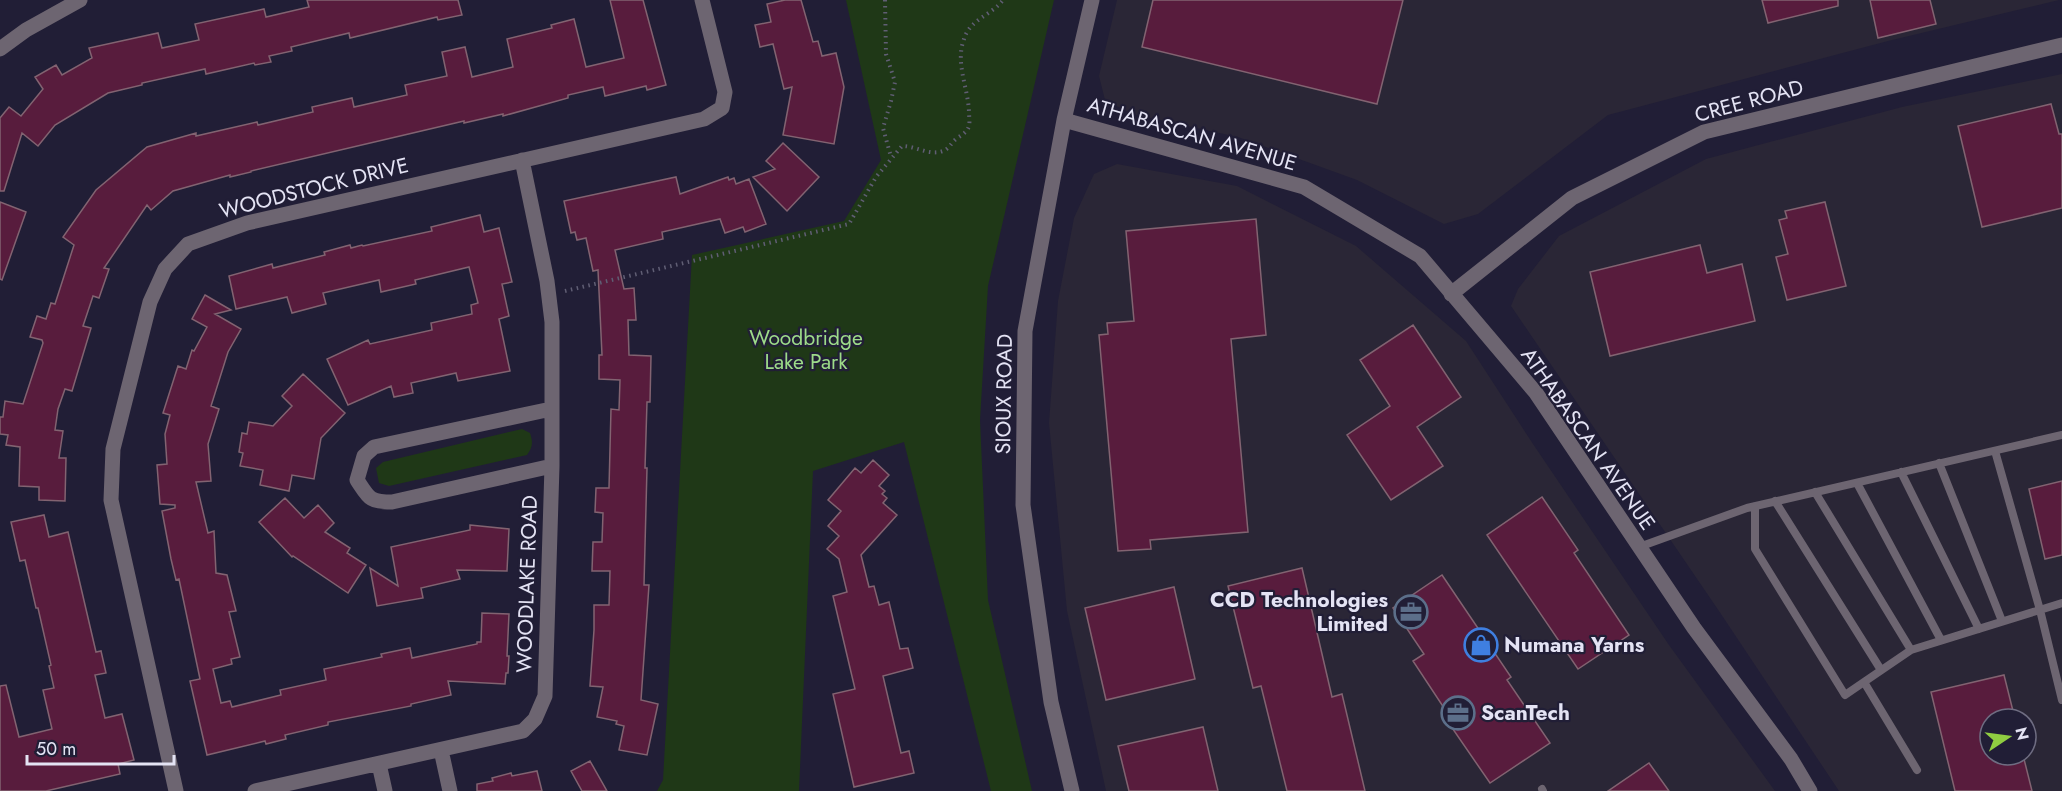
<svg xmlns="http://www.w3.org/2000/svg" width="2062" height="791" font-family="Jost,sans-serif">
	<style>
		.commercial { fill: #2a2636; fill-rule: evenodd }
		.green { fill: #1f3817 }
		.building { fill: #581c3d; stroke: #826371; stroke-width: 1.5 }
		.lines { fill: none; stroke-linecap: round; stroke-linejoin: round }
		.path { stroke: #605e74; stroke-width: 4; stroke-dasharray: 1.5 4.5; stroke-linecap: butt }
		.lane { stroke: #6d6571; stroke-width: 8 }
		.street { stroke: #6d6571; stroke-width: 15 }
		.labels { text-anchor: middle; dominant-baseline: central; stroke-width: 4.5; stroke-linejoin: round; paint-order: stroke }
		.street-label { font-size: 21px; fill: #e4e3f4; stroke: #211e36 }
		.park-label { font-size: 21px; fill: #9ddb89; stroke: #211e36 }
		.poi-label { font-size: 21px; font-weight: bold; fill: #e4e3f4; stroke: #211e36; text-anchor: start }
	</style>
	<rect width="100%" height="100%" fill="#211e36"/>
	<!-- commercial -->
	<path class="commercial" d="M1117,0H2059L1888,41L1608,115L1478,214L1444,224L1357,180L1238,137L1132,114L1105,100L1099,76Z
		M2062,74V791H1839L1721,614L1511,306L1518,289L1559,236L1706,159L1902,107ZM1990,719H2026V755H1990Z
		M1117,164L1237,186L1356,246L1466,341L1533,444L1669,645L1775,791H1106L1067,611L1049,423L1058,301L1074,218L1094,174Z"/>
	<!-- green -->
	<path class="green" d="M846,0H1054L988,286L980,420L988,600L1032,791H991L904,442L813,471L799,791H657L663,780L692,255L844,221L881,160Z
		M522,429L530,433C533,442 533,447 527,455L389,486L379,483L376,468L383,462Z"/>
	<!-- building -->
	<path class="building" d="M307,0H458L462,15L438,20L437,17L350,38L349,33L291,47L292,51L269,56L271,62L255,65L254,63L206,74L205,69L142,83V85L108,93L55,125L38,146L22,133L4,191H0V118L9,107L21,116L43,89L35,77L56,65L62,75L92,58L89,48L158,33L162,48L199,40L195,24L264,9L266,17L309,7Z
		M610,0H643L666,85L647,90L646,86L605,96L603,87L568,95V98L503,116V114L464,123V121L251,171V172L230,177V175L173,191L151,210L147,205L104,268L109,269L99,298L93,296L83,326L91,328L72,391L65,389L58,409L55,430L63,431L59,458H66L65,501L39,500V487L19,486L20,447L6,445L8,435L0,434V417H3L5,401L23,404L43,343L42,340L30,337L37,316L46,319L51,303L55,304L74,245L63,237L96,190L147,147L196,133V136L257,122L258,125L313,112L312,107L352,98L354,107L407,95L405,85L447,76L442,52L465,47L472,77L513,67L507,39L552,28L551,25L574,19L586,67L624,58Z
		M785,0H801L813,42L818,41L822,56L836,53L844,87L834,144L783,135L792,87L784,89L773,44L760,47L755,25L771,22L767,4Z
		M1153,0H1403L1377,104L1142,47Z
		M1762,0H1838V6L1768,23Z
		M1870,0H1930L1936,24L1878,38Z
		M2051,104L2059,134H2062V208L1982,227L1958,126Z
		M783,143L819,177L787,211L753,177L775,169L766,161Z
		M676,177L680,194L728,177L729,180L734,178L736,184L749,179L766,224L745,232L743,227L725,233L720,219L662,232L663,239L615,250L624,289L634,288L636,320H628L629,355L651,356L650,402H647L645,468H647L644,585H649L641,700L658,704L647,755L619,750L624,726L616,724L617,721L597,717L603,687L590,686L594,630V605H609L610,571H592L593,542H602L603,513L595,512L596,488H609L611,409L619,410L620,380L599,379V355H602L598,270L593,271L586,238L577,240L575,232L571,233L564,201Z
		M0,202L26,212L2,280L0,279Z
		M1825,202L1846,286L1787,300L1776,257L1788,254L1779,220L1787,218L1785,211Z
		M480,215L484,232L499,228L512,282L502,284L509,316L499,319L510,371L458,381L456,373L411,383L413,393L394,397L391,386L348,405L327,359L368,340L370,344L432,330L431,323L472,314L471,305L478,303L469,267L415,280L416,284L381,292L379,280L323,293L326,304L292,313L287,297L236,309L229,276L272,264L273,268L325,255L324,252L350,245L351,248L362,245L363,246L432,231L431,227Z
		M1256,219L1266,335L1231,339L1248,532L1150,540L1151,549L1118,551L1099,335L1108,334L1107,323L1134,321L1126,231Z
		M1700,245L1707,273L1742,264L1755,321L1610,356L1590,272Z
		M205,295L231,310L215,314L241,329L228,352L211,406L219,409L208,444L211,481L196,482L208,533L214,531L216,573L227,575L236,611L229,612L240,657L231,659L232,664L213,669L221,703L230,701L232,707L281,695L280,690L326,680L324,669L382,657L381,654L410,648L412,658L477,644V642H481L482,613L509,614L507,656H509L508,673H506L505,684L448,681L451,695L411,704V706L328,722V725L285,735L286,739L266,744L265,741L207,755L190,681L200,679L179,579L176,580L171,559L162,511L175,508V505L160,504L157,465L167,464L165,434L170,415L163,413L178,366L186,369L192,350L194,351L207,327L192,319Z
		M1413,325L1461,397L1417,427L1443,466L1391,500L1347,435L1390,406L1360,360Z
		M303,374L345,413L321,438L314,479L292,475L289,491L260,485L263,470L240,466L243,453L239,452L242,433L247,434L249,422L273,426L292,406L282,396Z
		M873,460L889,475L879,486L885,491L882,494L887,498L883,503L897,515L861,555L869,587L874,586L879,605L889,602L900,649L908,648L913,668L883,676L901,753L909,751L914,773L854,787L833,694L855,689L833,596L847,592L839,559L827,549L839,536L828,526L841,511L828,500L855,468L861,473Z
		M2062,481V555L2045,559L2029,489Z
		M1542,497L1578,550L1574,553L1629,635L1578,669L1487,535Z
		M285,498L304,518L318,505L334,523L325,532L350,548L347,553L366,565L348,593L293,556L292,557L259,522Z
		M44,515L49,537L68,532L96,652L101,651L106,673L95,675L105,718L122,714L134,760L118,764L120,774L46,791H0V686L6,685L19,737L52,729L43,690L54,688L49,666L51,665L38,608H36L25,560L20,561L11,522Z
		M470,525L509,529L507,571L457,570L460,579L421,588L423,598L377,606L370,568L398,586L391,547L470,530Z
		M1302,568L1332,697L1342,694L1365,791H1287L1261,686L1253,688L1228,586Z
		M1442,575L1511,677L1507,680L1550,743L1490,783L1446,719L1450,717L1413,661L1424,654L1393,608Z
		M1174,587L1195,679L1106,700L1085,608Z
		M2004,675L2015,719H1990V755H2023L2032,791H1955L1931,692Z
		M1203,727L1218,791H1129L1118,746Z
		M590,761L607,791H582L571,771Z
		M1649,763L1669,791H1608Z
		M537,771L542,791H477V784L493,781L492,778L511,773L512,776Z"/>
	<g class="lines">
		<!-- path -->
		<path class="path" d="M885,0L886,54L895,82L891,101L883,128L891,157
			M565,291L849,224L876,177L902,146C916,146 929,156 943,151C949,149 951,143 956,139C961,135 967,133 969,126C970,122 969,116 969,112C968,87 955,63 964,39C970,19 992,15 1003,0"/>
		<!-- lane -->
		<path class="lane" d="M1995,451L2040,610L2062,700
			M1939,463L2002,621
			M1901,472L1979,629
			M1857,483L1941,640
			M1815,492L1911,650
			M1775,501L1881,670
			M1755,506V549L1845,695L1864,682L1917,770
			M1639,547L1747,508L2062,435
			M1864,682L1911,650L2062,603
			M1542,789L1543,791"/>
		<!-- street -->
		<path class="street" d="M0,49L26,30L80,0
			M1064,120L1304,187L1420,256L1536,393L1694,628L1791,759L1810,791
			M1451,294L1572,198L1704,132L2062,45
			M551,409L374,447L364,456L357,480C369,498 369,502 392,502L552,466
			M441,750L450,791
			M379,764L385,791
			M176,791L111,500L113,449L150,302L165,269L188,244L247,223L704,119L722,108L725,92L702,0
			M255,791L523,731L535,719L545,696L552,466V322L547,281L522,160
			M1072,791L1051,702L1023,505L1025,331L1064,120L1092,0"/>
	</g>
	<!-- icons -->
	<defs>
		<symbol id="office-ring" viewBox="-11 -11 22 22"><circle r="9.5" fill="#211e36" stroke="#5c6f8a" stroke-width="1.5"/><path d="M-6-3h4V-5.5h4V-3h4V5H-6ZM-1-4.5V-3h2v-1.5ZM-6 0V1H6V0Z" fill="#5c6f8a"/></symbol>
		<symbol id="shop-ring" viewBox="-11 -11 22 22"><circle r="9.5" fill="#211e36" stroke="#3f7fe0" stroke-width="1.5"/><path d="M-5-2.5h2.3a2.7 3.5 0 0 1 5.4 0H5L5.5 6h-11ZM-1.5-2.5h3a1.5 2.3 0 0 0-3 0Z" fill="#3f7fe0"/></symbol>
	</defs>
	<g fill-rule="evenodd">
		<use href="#office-ring" x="1392" y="593" width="38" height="38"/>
		<use href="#shop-ring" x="1462" y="626" width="38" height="38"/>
		<use href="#office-ring" x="1439" y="694" width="38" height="38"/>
	</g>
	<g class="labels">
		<!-- street labels -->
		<g class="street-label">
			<text transform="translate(1749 101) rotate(-15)">CREE ROAD</text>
			<text transform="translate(1192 134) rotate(16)">ATHABASCAN AVENUE</text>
			<text transform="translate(314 188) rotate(-14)">WOODSTOCK DRIVE</text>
			<text transform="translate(1004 394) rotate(-89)">SIOUX ROAD</text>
			<text transform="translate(1588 439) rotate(55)">ATHABASCAN AVENUE</text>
			<text transform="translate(527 584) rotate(-88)">WOODLAKE ROAD</text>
		</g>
		<!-- park labels -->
		<g class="park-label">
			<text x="806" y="338">Woodbridge<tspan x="806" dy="24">Lake Park</tspan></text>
		</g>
		<!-- poi labels -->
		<g class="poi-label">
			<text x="1388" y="600" text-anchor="end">CCD Technologies<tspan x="1388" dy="24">Limited</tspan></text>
			<text x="1504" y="645">Numana Yarns</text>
			<text x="1481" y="713">ScanTech</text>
		</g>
	</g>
	<!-- north arrow -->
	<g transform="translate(2008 737) rotate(77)"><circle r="28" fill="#211e36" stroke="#6f6d82" stroke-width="1.5"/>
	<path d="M0-4.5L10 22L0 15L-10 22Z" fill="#90cd41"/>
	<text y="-9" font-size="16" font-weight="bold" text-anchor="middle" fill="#e4e3f4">N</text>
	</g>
	<!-- scale -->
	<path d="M27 755v9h147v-9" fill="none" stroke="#e4e3f4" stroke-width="3"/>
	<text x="36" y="755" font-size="18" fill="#e4e3f4" stroke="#211e36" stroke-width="4.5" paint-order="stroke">50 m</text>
</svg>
